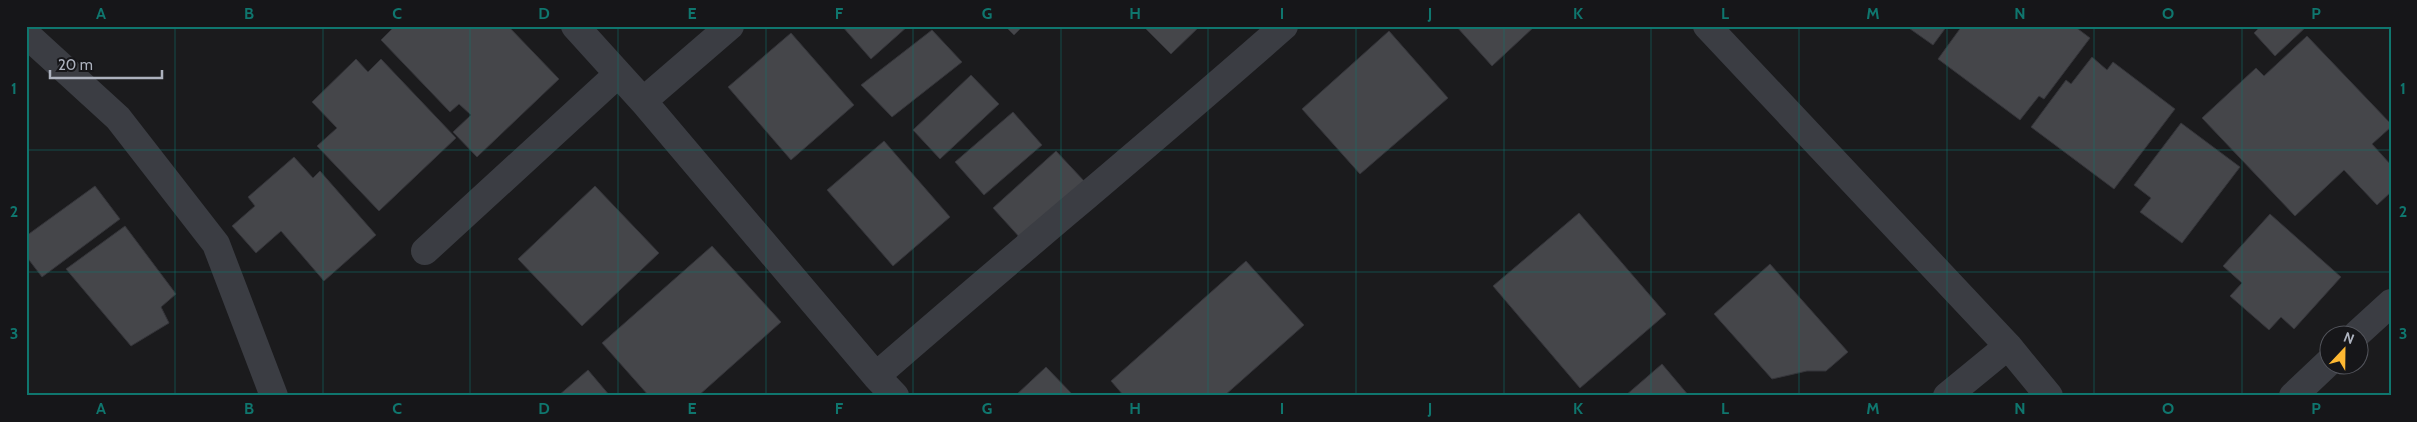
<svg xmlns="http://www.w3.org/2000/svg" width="2417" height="422" font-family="Cabin,sans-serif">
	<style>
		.building { fill: #45464a; stroke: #35353a }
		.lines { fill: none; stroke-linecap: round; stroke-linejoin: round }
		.street { stroke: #3b3d43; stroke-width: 28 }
		.grid { fill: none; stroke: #0f766e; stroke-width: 1; stroke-opacity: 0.55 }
		.neatline { fill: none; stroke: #0f766e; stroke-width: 2 }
		.grid-label { font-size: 16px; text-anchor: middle; font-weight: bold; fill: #0f766e }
	</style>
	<rect width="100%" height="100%" fill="#1b1b1d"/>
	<!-- building -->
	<path class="building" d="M395,26H508L559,79L477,157L453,132L471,115L459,104L450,112L381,40Z
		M842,26H908L871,59Z
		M1005,26H1023L1014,35Z
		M1143,26H1200L1171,54Z
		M1456,26H1535L1492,66Z
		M1906,26H1947L1933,45Z
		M1962,26H2074L2090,38L2044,99L2039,96L2020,120L1938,59Z
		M2261,26H2307L2275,56L2254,33Z
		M932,30L962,62L892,117L861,85Z
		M1389,31L1448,98L1360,174L1302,109Z
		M791,33L854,105L791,160L728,87Z
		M2307,36L2391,124V127L2372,144L2391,165V192L2377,205L2344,170L2295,216L2202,118L2256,68L2264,76Z
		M2092,57L2107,70L2113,62L2175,109L2114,189L2031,127L2066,80L2071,84Z
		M356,59L368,72L381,59L456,138L379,211L317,146L337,128L312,102Z
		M971,75L999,104L940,159L913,130Z
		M1013,112L1042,145L984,195L955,162Z
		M2181,123L2240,167L2182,243L2140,212L2151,198L2134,185Z
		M884,141L950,217L893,266L827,190Z
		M1056,151L1085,182L1022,240L993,208Z
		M294,157L313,178L320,171L376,235L324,281L281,231L256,253L232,226L255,206L248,197Z
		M95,186L120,219L42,277L26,256V236Z
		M595,186L659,253L582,326L518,259Z
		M1579,213L1666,314L1580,388L1493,286Z
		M2270,214L2341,277L2294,329L2281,317L2269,330L2230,296L2242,283L2223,266Z
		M125,226L176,294L161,307L169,323L131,346L66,269Z
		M712,246L781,322L698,396H649L602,343Z
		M1246,261L1304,325L1224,396H1124L1111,381Z
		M1770,264L1848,352L1826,371H1807L1772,379L1714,314Z
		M1662,364L1689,396H1625Z
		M1046,367L1074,396H1015Z
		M588,370L610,396H558Z"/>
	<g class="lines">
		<!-- street -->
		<path class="street" d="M575,26L643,101L876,376L895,396
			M1707,26L2008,346L2049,396
			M26,34L118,118L216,244L274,396
			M643,101L730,26
			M425,251L618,74
			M2357,334L2391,303
			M876,376C1011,258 1149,145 1284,26
			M1947,396L2008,346
			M2293,396L2330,361"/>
	</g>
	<!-- grid -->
	<path class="grid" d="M175,26V396M323,26V396M470,26V396M618,26V396M766,26V396M913,26V396M1061,26V396M1208,26V396M1356,26V396M1504,26V396M1651,26V396M1799,26V396M1947,26V396M2094,26V396M2242,26V396M26,150H2391M26,272H2391"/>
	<!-- border -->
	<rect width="2417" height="422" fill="none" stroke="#161619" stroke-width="55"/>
	<!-- north arrow -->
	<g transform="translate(2344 350) rotate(22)"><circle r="24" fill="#161619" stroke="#52545b"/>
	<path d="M0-4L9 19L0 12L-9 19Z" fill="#feb832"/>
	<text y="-8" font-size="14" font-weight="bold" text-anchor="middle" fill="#adb2be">N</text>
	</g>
	<!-- scale -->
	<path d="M50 70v8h112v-8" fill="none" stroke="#adb2be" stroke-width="2.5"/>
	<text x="58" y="70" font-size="15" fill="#adb2be" stroke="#161619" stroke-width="4" paint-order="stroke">20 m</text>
	<rect x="28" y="28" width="2362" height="366" class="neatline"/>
	<g class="grid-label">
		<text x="101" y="19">A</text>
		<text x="249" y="19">B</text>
		<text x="397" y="19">C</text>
		<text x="544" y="19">D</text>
		<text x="692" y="19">E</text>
		<text x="839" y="19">F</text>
		<text x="987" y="19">G</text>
		<text x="1135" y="19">H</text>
		<text x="1282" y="19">I</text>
		<text x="1430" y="19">J</text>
		<text x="1578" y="19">K</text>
		<text x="1725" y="19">L</text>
		<text x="1873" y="19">M</text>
		<text x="2020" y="19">N</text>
		<text x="2168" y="19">O</text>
		<text x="2316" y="19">P</text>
		<text x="14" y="94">1</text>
		<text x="2403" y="94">1</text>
		<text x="14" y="217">2</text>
		<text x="2403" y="217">2</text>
		<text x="14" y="339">3</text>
		<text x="2403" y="339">3</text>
		<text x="101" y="414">A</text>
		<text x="249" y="414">B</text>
		<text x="397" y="414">C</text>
		<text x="544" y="414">D</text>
		<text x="692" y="414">E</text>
		<text x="839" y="414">F</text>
		<text x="987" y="414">G</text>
		<text x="1135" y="414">H</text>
		<text x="1282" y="414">I</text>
		<text x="1430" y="414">J</text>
		<text x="1578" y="414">K</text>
		<text x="1725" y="414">L</text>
		<text x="1873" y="414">M</text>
		<text x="2020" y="414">N</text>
		<text x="2168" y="414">O</text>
		<text x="2316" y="414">P</text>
	</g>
</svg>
